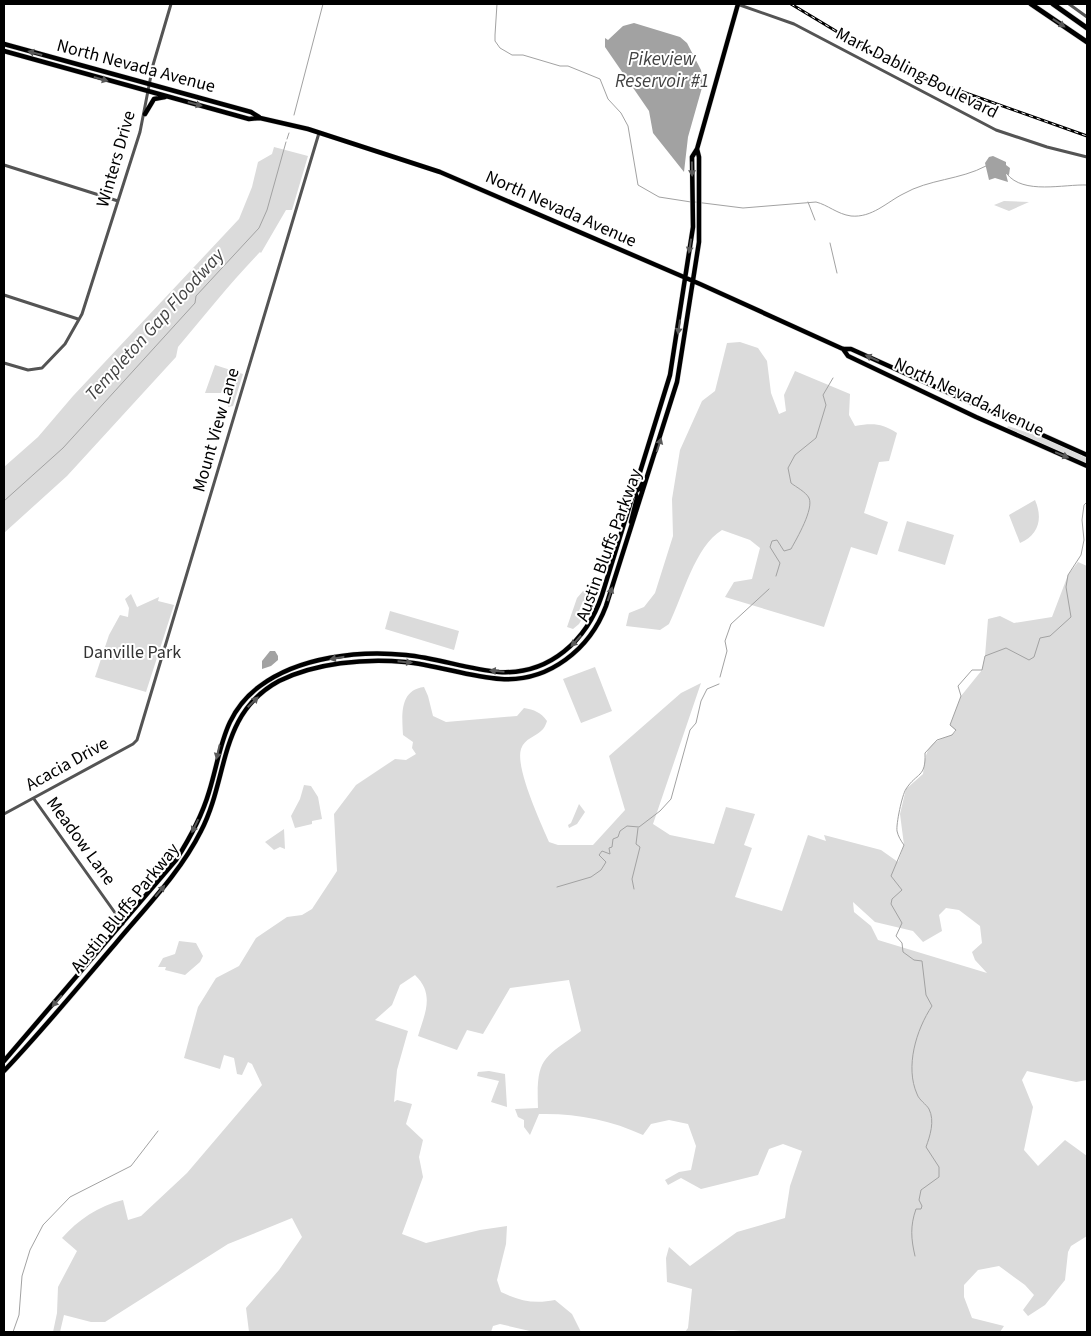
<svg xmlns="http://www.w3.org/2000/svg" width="1091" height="1336" font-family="'Source Sans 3',sans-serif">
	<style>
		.green { fill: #dbdbdb; fill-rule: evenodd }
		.water { fill: #a2a2a2 }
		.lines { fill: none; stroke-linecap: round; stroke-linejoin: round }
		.stream { stroke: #a2a2a2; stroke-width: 1 }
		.primary-casing { stroke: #dbdbdb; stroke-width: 5.5 }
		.motorway-casing { stroke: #dbdbdb; stroke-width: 6 }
		.tertiary { stroke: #545454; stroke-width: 3 }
		.primary { stroke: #000; stroke-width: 4.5 }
		.motorway { stroke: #000; stroke-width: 5 }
		.rail-casing { stroke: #000; stroke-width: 3 }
		.rail { stroke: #fff; stroke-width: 1; stroke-dasharray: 4; stroke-linecap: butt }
		.oneway { fill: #595959 }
		.labels { text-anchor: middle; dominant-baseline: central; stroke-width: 4; stroke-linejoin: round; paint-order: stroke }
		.street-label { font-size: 18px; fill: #000; stroke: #fff }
		.park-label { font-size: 18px; fill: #323232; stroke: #fff }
		.water-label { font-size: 19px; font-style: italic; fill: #434343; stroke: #fff }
	</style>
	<rect width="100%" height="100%" fill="#fff"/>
	<!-- green -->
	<path class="green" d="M274,147L308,156L292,210H286L261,253L260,252C231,282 205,315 178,347L176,357L67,476L4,533V467L38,437L73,396L239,219L252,187L258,162L272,154Z
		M1004,201L1029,202L1009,211L994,205Z
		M740,342L758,348L767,361L771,393L779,414L786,411L784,395L795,371L850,394L849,415L855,426C872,423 882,423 897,433L889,461L879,462L864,513L888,522L877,555L851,547L824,627L725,597L734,582L752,579L760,548L750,540L722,530C695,546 683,596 669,624L660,630L626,626L629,613L644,607L655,593L673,536L672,499L680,450L702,401L715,391L727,343Z
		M215,365L243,374L233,406L228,407V393H233L234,385L225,383L221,393H205Z
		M1008,426L1041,437L1087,458V464L1017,432L1007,428Z
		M1035,500C1043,518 1039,535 1020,543L1009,515Z
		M907,521L954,535L945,565L898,551Z
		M1078,562L1087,566V1080L1076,1082L1027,1071L1022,1080L1033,1107L1024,1150L1038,1166L1065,1140L1087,1156V1236L1071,1246L1068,1252L1065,1280L1045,1305L1028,1316L1023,1310L1034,1295L1025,1285L999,1266L978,1270L964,1285V1297L972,1318L1004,1326L1000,1332H745C735,1328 700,1332 685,1332L688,1328L692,1289L667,1282L666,1258L669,1247L690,1266L737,1232L785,1218L790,1186L802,1151L783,1144L769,1149L758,1175L701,1189L681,1178L668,1185L665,1180L679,1172L691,1170L696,1146L688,1124L669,1120L651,1124L643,1135C611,1120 575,1113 539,1114L530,1135L524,1127V1120L518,1117L515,1109L538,1108C536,1057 543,1059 581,1031L569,980L510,988L483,1034L467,1030L457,1050L418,1036C425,1013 435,994 415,975L400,985L392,1005L375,1020L408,1031L397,1070L394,1102L397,1100L412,1104L406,1124L423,1140L419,1157L423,1177L402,1234L426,1243L480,1230L507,1226L506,1244L497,1280L501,1292C520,1301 534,1304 555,1300L572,1314L581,1332H534L500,1324L493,1326L491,1332H249L246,1308L279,1270L302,1237L292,1218L228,1244L105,1322H91L64,1315L60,1332H53L57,1313L58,1287L77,1251L62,1238C78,1220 98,1206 123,1200L128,1220L141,1216L187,1173L262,1085L252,1064L248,1062L242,1075L237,1074L234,1058L224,1055L220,1069L184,1058L198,1007L216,978L239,966L256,938L287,917L302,915L312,909L337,871L334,814L356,785L395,759L406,760L416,754L412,748L413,742L403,735C402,716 399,690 424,687L428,696L433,716L446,722L517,716L524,708C534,710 541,712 547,721C546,724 544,729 541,731C535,737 525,738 521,749C515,768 541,823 549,842L558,845H593L625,810L609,756L681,693L701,683L653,824L670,835L714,844L726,807L755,814L744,845L752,848L735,897L782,911L808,835L826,841L824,835L881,850L898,862L904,845L900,814L906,789L923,774C925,760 925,746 939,740C946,736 951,737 956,731L950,725L961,696L982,670L985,656L988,619L1000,616L1014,623L1052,617L1068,575ZM853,902L875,922L913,931L923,942L942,931L939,915L946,908L959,910L980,926L982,943L972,952L975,960L987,973L878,940L871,926L854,912Z
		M583,591L589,592L592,599L590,604L583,601L579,611L585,613L579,624L573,629L567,627L577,598Z
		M131,594L137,607L159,597L158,601L174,605L146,692L95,677L109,635L120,615L128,617L129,608L125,599Z
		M390,611L459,631L454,650L385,629Z
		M595,667L612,711L581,723L563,679Z
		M304,785L311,786L318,797L322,819L312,821V824L295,828L291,816L300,799Z
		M579,804L585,812L577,824L569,828L568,825L571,823Z
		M284,829L285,849L280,847L274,850L265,842Z
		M179,941L196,943L203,956L200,962L185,975L165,970L166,967H158L163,958L175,954Z
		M489,1071L505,1074L507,1107L491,1102L499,1081L477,1076L478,1072Z"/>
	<!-- water -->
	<path class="water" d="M634,23L680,37L687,43L701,70L703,84L688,137L684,172L653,133L649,111L605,47V38L608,40L623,26Z
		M993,156L1006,162V165L1010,168L1009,175L1006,174L1008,182L995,178L989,180L985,163L989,157Z
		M270,651H275L278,656V660L271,666L262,669V661Z"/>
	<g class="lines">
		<!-- stream -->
		<path class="stream" d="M497,4L495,35V41L500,48L512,55H523L560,66H568L600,79L608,99L621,113L628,126L638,185L659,197L691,202
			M294,115L323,4
			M287,139L289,133
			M1007,174C1023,195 1064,184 1087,185
			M695,202L743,208L816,202C828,205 837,214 851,216C872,218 887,202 903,194C929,179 960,180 986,166
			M808,202L815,220
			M830,243L837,273
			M4,501L63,448L195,303L196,296L259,228L267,210L286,142
			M776,576L780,563L770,547L772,541L777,540L784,551L791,549C797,538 814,509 809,498C806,492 796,487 791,483L788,468L795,455L816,438L826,405L823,395L833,378
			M720,677L727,651L725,641L731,624L769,589
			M557,887L591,877L601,870L606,862L599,855L602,851L610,854L609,848L612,847L613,839L618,837L620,831L627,826L639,827L660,811L671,799L690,730L696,723L701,701L707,689L719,684
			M634,889L632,879L640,847L636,844L638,828
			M915,1256C911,1239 910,1226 916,1209H921L922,1206L919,1200L921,1190L939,1177V1167L926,1147C930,1136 935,1121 929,1109C926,1104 919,1100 917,1094C905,1067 916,1030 932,1006L926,995L922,961L914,960L903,952L902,943L896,936L902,923L891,904L892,899L902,890L891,876L904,845C901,841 898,836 897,831C896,824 902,795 906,789C917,772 926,778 925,753L937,740L952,735L956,730L950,725L961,696L958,686L972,670H982L985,656L1006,648L1029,660L1034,657L1040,638L1050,636L1071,617L1066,587L1068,575L1081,555L1084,540L1082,520L1084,505L1087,502
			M13,1332L19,1315L22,1276L30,1250L43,1225L70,1197L131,1166L158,1131"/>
		<defs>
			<path id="primary" d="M4,44L251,112L259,117
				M4,51L249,119L260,118L308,129L440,172L700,284L843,349H851L1087,455
				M145,114L154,99L165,97
				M843,349L848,356L976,417L1087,466
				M635,492L639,489L646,478
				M631,522L637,498L635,492
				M4,1061L176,860C190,838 202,816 209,792C222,750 222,714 260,686C299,657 359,650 406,655C437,658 467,669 499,672C550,675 587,640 602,595L670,375L693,227L692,157L697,149L738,4
				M4,1071C43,1030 79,986 116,943C146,907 180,873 201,831C229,777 218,714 279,681C315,663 365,658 405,662C437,665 469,677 501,679C549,682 590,649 606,606L677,382L699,242V157L697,149"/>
			<path id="motorway" d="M1031,4L1087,42
				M1053,4L1087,28"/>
		</defs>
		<!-- primary casing -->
		<use href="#primary" class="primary-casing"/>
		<!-- motorway casing -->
		<use href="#motorway" class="motorway-casing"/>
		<!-- tertiary -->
		<path class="tertiary" d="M737,4L794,24L996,130L1047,147L1087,157
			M1069,4L1087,17
			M4,165L118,201
			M4,295L78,319
			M4,363L28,370L42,368L65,344L82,314L140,132L153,65L171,4
			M34,799L123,924
			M4,814L133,744L137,740L319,133"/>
		<!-- primary -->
		<use href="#primary" class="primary"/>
		<!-- motorway -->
		<use href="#motorway" class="motorway"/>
		<defs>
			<path id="rail" d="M791,4L874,54L921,77L1087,136"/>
		</defs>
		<!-- rail casing -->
		<use href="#rail" class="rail-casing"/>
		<!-- rail -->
		<use href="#rail" class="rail"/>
	</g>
	<!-- one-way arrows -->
	<defs><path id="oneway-solid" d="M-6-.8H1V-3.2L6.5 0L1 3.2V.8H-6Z" transform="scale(1.25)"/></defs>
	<g class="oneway">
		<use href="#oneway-solid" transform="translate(1059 23) rotate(34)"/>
		<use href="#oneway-solid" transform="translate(35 53) rotate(-165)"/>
		<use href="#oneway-solid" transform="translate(101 79) rotate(16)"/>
		<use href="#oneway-solid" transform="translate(195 104) rotate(15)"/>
		<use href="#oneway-solid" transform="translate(692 169) rotate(89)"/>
		<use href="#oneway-solid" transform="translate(690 246) rotate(99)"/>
		<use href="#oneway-solid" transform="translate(679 327) rotate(98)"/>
		<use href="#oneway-solid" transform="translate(872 358) rotate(-156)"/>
		<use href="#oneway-solid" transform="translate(659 445) rotate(-72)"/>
		<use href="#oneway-solid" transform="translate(1062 455) rotate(23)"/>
		<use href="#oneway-solid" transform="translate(610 594) rotate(-72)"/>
		<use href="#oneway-solid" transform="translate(576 641) rotate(133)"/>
		<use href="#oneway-solid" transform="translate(337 658) rotate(170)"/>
		<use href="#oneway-solid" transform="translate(405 662) rotate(6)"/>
		<use href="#oneway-solid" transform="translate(497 671) rotate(-175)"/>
		<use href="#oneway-solid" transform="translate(253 702) rotate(-45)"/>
		<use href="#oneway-solid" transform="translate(218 752) rotate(103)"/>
		<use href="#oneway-solid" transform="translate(195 826) rotate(116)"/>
		<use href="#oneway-solid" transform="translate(160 891) rotate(-50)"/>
		<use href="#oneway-solid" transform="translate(57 1001) rotate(131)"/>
	</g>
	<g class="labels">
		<!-- street labels -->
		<g class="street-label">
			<text transform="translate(136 66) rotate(15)">North Nevada Avenue</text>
			<text transform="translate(917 73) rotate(27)">Mark Dabling Boulevard</text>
			<text transform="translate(116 159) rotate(-74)">Winters Drive</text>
			<text transform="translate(561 209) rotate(24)">North Nevada Avenue</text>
			<text transform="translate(969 397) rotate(25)">North Nevada Avenue</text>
			<text transform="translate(216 430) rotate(-74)">Mount View Lane</text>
			<text transform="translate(609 545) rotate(-70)">Austin Bluffs Parkway</text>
			<text transform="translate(67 764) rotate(-29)">Acacia Drive</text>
			<text transform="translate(81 841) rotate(54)">Meadow Lane</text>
			<text transform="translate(125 908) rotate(-51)">Austin Bluffs Parkway</text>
		</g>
		<!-- park labels -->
		<g class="park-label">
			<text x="132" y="652">Danville Park</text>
		</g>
		<!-- water labels -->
		<g class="water-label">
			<text x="662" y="59">Pikeview<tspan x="662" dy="22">Reservoir #1</tspan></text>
			<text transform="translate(155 325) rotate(-48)">Templeton Gap Floodway</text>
		</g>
	</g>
	<!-- border -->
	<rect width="1091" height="1336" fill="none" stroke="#000000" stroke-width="10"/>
</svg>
